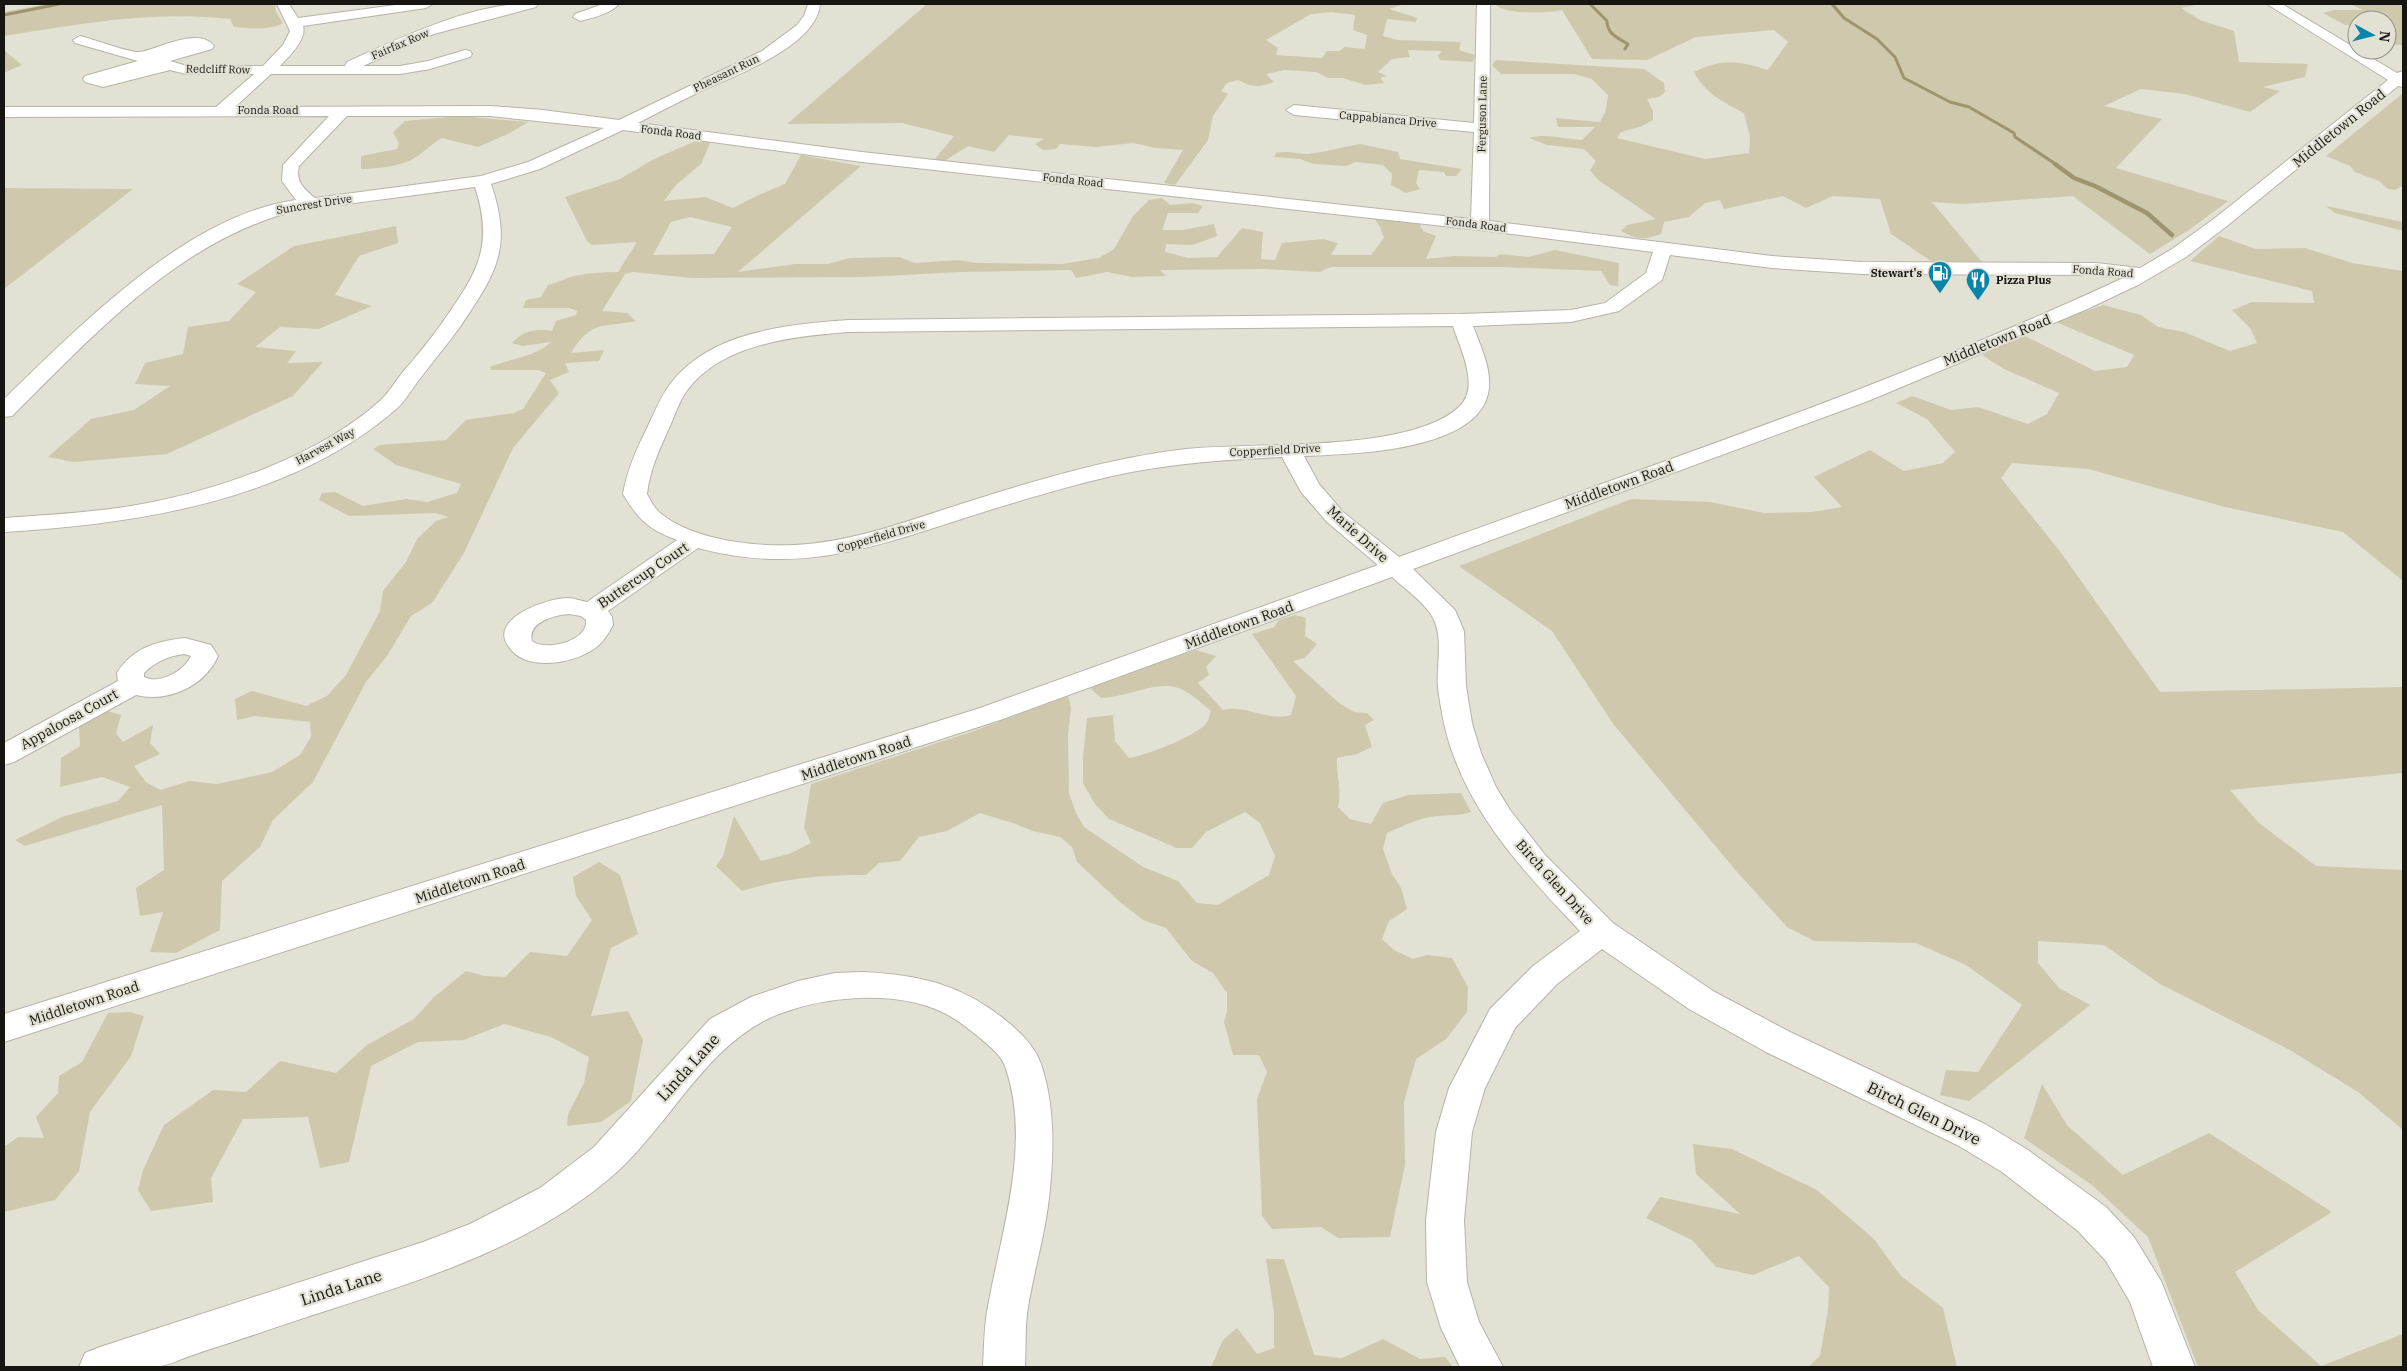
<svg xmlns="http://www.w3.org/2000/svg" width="2407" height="1371" font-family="'IBM Plex Serif',serif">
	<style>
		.green { fill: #cec8ad; fill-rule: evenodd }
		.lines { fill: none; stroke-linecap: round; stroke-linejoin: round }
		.stream-far1 { stroke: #9e956e; stroke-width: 3 }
		.stream { stroke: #9e956e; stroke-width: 4.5 }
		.minor-casing { stroke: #b6b3a7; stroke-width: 2 }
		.minor { fill: #fff; fill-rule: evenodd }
		.labels { text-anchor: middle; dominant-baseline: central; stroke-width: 4.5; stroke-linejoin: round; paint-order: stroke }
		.far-street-label { font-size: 11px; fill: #161511; stroke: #e3e1d4 }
		.far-poi-label { font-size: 11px; font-weight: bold; fill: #161511; stroke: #e3e1d4; text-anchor: end }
		.street-label { font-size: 14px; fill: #161511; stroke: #e3e1d4 }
		.near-street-label { font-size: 16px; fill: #161511; stroke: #e3e1d4 }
	</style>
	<rect width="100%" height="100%" fill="#e3e1d4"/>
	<!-- green -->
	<path class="green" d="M48,4H275L276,12L283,23C269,31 249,28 234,27L230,19C154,10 78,24 4,36V12Z
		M927,4H1405L1389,9L1417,18L1416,22L1387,19L1383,36L1398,40L1461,42L1459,50L1475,55L1473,62L1440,60L1438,56L1442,51L1408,50L1410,57L1392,59L1378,72L1387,76L1380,78L1384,83L1366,85L1343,78H1328L1316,72L1285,70L1266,74L1274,82C1260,88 1251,87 1238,80L1227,83L1221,91L1228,94L1213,116L1208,140L1175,185L1164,183L1183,150L1156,148L1133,143L1096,147L1060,144L1056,149L1043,150L1035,144L1044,139L1009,135L994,152L968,146L946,160H934L954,136L902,123L787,124ZM1331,12L1355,15L1353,30L1367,35L1365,49L1345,47L1339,51H1327L1322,58L1276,55L1278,48L1266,40L1311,14Z
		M1495,4H2200L2181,8L2200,20L2234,31L2239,62L2308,64L2305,77L2263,87L2280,91L2250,112L2185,94L2141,89L2104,106L2162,119L2116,168L2228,201L2189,230L2150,254L2073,196L1964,204L1932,202L1982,262L1931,261L1891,234L1880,199L1833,196L1806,208L1783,196L1724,209L1720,200L1705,203L1689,217L1664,222L1661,234C1643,240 1638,240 1621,231L1627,225L1656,219L1598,180L1590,170L1596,161L1584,149L1547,145L1529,138C1547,133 1563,139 1582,140L1595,127H1558L1556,118L1600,122L1606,110L1608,95L1592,79L1574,74H1501L1492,65L1496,60L1644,69L1664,83L1665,92L1659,97L1647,99L1653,111V120L1642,126L1621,132L1617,138L1705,159L1749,153L1750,137L1744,113C1723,102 1706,94 1694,72C1724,58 1737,61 1768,70L1788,42L1774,30L1696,37L1647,60L1592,59L1562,10C1549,13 1504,15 1495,4Z
		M2350,4H2403V45H2387V20H2357V25H2345L2323,13L2334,10H2363Z
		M4,50L22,65L4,73Z
		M2402,94L2403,187H2400L2395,190L2388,189L2379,181L2355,172L2350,166L2326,156Z
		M460,116L528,122L510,133L478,147L442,138C431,144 420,156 409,161C394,167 376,169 361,169V156L397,149L399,143L393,132L405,121Z
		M698,140L710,143L701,164L676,185L664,201L705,197L733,208L754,197L785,184L801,155L861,166L738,272L795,264H828L850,258L899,257L915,263L958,260L977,263L1062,264L1099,258L1114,249L1133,216L1149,200L1162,198L1170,205L1193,203L1203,206L1198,213H1168L1162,230H1183L1214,224L1217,236L1193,245L1166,244L1165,252L1189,258L1217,257L1242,228L1263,232L1261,259L1275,260L1282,243L1323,239L1338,243L1331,255H1371L1384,238L1380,227L1374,218L1419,223L1423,231L1436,236L1426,259L1454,256L1496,257L1500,254L1529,257L1555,250L1619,263L1618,286L1610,285L1601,271L1503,267H1331L1319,272L1265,269L1160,270L1166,276L1132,277L1107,272L1076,278L1071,270L961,272L864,277L692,278L633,272L625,274L602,311L627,313L636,321C602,328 592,319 571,353L604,350L599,361L565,363L569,372L550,380L559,393L513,448L464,553L432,603L411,616L387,656L366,682L313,782L273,820L260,847L222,881L220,930L176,953L150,952L163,912L140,916L136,888L164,870L162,805L25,846L15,840L62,817L118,801L130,787L102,777L60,787L61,758L80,746L79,726L108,711L121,715L116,733L123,742L153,725L150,743L160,754L134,766L146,782L160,790L189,781L217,784L272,772L300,755L311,737L310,722L255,716L237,720L235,699L252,691L306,706L327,696L346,675L380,611L383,591L406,562L417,539L436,521L449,517L435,513L349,516L319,500L322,493L335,492L363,506L406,499L427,502L457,493L461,484L396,465L373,449L380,445L446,440L466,420L514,413L523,409L546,373L538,370H491L490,367C511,358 533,358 551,342L522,346L512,343C522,331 536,328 552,331L556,321L576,315L577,311L569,308H523L526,300L541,297L548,285C557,283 566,278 574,276C589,273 603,272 618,272L637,242L592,245L587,241L565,197L620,179L654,159ZM690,217L732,227L714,254L653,255L671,222Z
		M1360,144L1398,152L1400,159L1462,169L1456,176H1446L1444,172L1419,170L1416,183L1420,189L1406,193L1391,185L1392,174L1383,165L1355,162L1347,166L1314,164L1300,159L1274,157L1276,153C1288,150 1297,154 1308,154C1326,152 1342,147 1360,144Z
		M4,188L133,189L4,289Z
		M2326,206L2403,222V231L2335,213Z
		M396,226L398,243L359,256L335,295L372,306L319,329L280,327L255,347L296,351L287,363L323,362L293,396L167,454L74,462L48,457L91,419L134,410L170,386L135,384L145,363L183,354L188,327L229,321L256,292L237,284L294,246Z
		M2219,236L2256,249L2305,248L2352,263L2403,271V581L2343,532L2225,507L2088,469L2012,463L2001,478L2062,554L2160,692L2403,687V773L2230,790L2259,823L2316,866L2403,870V1130L2358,1092L2288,1049L2160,984L2104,945L2038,941V963L2059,988L2090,1005L1969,1101L1940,1095L1946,1070L1978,1072L2022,1005L1966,965L1916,943L1814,941L1787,927L1738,873L1614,725L1552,631L1459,566L1631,499L1710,502L1764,513L1812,512L1842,507L1814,477L1870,450L1904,471L1943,463L1955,452L1927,419L1896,403L1912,396L1951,410L1978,407L2028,424L2047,414L2059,393L2004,369L1982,355L2023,335L2095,371L2127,367L2134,355L2056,322L2103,305L2141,315L2158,327L2184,332L2230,351L2257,343L2250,328L2232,310L2252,302L2314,303L2312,291L2190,261Z
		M1295,615L1306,618L1305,636L1317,644L1305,658L1293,661L1339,703L1354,712L1367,713L1374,720L1365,725L1372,747L1357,754L1337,758C1336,775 1342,790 1338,807L1350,819L1371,824L1383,803L1408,795L1461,793L1471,812C1459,816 1449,815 1436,816C1419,818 1403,826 1387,833L1383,849L1392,874L1401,888L1407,909L1389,921L1382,939L1394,950L1413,959L1427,955L1452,958L1468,987L1467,1012L1446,1039L1416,1059L1404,1102L1405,1165L1390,1237L1338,1238L1321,1227L1272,1229L1262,1216L1257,1099L1267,1072L1259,1055H1233L1224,1022L1227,1012V993L1213,973L1192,961L1166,928L1143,920L1120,902L1077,862L1072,847L1060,837L1033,831L1013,823L980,813L947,831L919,837L900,861L879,863L866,875C824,875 783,878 742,891L716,866L723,856L734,816L761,861L789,854L811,843L804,828L811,784L971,732L1068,696L1071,708L1068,735L1069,793L1076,813L1084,827L1143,867L1178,881L1197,903L1218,905L1269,875L1275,856L1260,823L1245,812L1206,832L1192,848H1177L1109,819L1095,804L1083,783V757L1087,718L1113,715L1115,741L1129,758C1144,756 1200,735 1207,722C1209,719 1210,714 1211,711C1200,702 1188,690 1175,687C1155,682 1123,698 1101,698L1090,688L1117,676L1196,650L1216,656L1206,667L1209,675L1198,683L1223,710C1245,704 1269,722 1291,715L1296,696L1252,634L1274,627L1279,620Z
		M599,862L620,875L638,934L611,948L591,1016L628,1011L643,1040L631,1101L601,1122L567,1126L568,1114L584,1083L589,1057L551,1037L504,1024L464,1040L418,1042L371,1066L349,1162L320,1168L308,1117L243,1119L211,1178L213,1202L151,1211L138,1190L143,1170L164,1125L213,1090L246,1092L280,1061L336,1073L367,1045L414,1019L433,998L466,971L485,976L505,977L530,952L567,956L592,920L576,896L573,877Z
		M130,1012L144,1016L131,1056L90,1112L79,1171L55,1200L4,1212V1147L18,1137L44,1138L36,1117L58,1093L59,1076L82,1062L108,1013Z
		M2042,1084L2067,1125L2123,1175L2209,1133L2332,1212L2235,1272L2258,1310L2321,1366L2403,1334V1367H2198L2148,1237L2093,1186L2024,1138Z
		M1693,1144L1732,1149L1817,1190L1874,1239L1901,1276L1943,1308L1957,1367H1808L1820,1356L1828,1310L1829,1287L1799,1256L1753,1275L1716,1267L1692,1240L1646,1218L1660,1197L1740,1214L1696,1174Z
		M1266,1259H1284L1314,1355L1342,1358L1383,1339L1420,1359L1445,1357L1453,1367H1211L1223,1340L1237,1328L1257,1354L1274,1348V1313Z"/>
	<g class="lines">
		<!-- stream-far1 -->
		<path class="stream-far1" d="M1590,4L1607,21C1607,34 1618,38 1628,44L1625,49
			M1832,4L1844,18L1877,39L1895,57L1904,78L1950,102L1969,107L2014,133L2015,137L2057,165
			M4,15L59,4"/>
		<!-- stream -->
		<path class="stream" d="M2055,164L2074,178L2095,186L2147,213L2172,235"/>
		<defs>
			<path id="minor" d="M277,4H289L298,18L403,4H433L426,8L303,26C307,40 289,56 280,66H345L347,62C401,38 477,0 538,4L536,7L434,34L363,66H400L428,61L465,50L470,51L472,54L470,57L430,69L400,74H271L235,107L490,106L543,110L619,120L762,51L797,25L804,16L808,4H820C817,47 731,77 697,93C677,103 657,113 638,123L862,152L1471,219L1474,132L1294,115L1286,110L1294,105L1474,123L1477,4H1490L1489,221L1772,256L1862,262L2096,263L2140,268L2172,249L2215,218L2388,80L2267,4H2282L2397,73L2403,71V87L2398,86L2227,226L2186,257L2138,285L2085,310L1868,401L1413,569L1455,610L1464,631L1466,686L1472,723L1481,753L1496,787L1510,810L1546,856L1613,923L1713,991L1790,1032L1985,1124L2028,1150L2106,1207L2134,1237L2161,1281L2195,1367H2153L2130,1302L2106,1261L2078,1231L2002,1172L1959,1146L1766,1052L1689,1009L1602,949L1557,984L1515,1028L1485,1088L1472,1132L1464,1220L1467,1282L1479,1322L1503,1367H1460L1441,1328L1427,1282L1426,1220L1436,1132L1449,1088L1490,1009L1533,966L1580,931C1529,877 1478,824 1453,754C1445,733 1441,710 1438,688C1436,664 1445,634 1430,613C1421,600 1404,588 1392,577L1000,720L4,1042V1014L980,708L1378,565L1327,522L1301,492L1282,457C1215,460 1151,465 1087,482C1041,494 995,508 949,523C860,552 792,573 698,548L608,611L612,617L613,625C608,634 603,643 594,649C572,664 523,673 507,644C491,617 549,598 568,598C574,598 581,601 587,602L677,540C648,529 639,520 623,494C627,470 637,448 648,426C655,411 661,396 671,383C711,331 789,324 849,320L1461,314L1571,310L1605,303L1646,273L1653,252L1480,230L862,162L623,130L540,169L491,184C513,249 496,273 460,327C446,346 430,365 416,384C409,393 404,403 395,410C290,501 137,524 4,532V518C44,515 85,513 125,507C209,494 317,458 381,400C389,392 395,382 402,373C416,357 430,340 442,323C476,274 495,248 475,187C433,193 390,198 347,204C328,207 306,207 287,213C175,245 93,336 12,416L4,417V399C80,326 187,215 296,200L282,181L283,165L329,116L4,117V107H216L254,74H186L170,70L103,87L85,82L83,79L85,76L138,61L75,43L73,40L80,36C93,39 130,53 140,52C158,49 199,26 214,46L212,49L170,61L187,66H263L283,45L290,31ZM347,116H490L604,128L528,162L481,176L315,198C304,189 295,181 299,166ZM1670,255L1772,268L1862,274L2096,275L2123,278C1889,387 1642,468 1399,557L1343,512L1319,484L1304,456C1350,454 1483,452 1489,388C1491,367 1480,345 1473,326L1571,322L1619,311L1662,280ZM1453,326C1460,348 1480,386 1460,406C1412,453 1255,442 1186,449C1109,458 1032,481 958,505C905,522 852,542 795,545C754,547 693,540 660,513C654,508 651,501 647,494C650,469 660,448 670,426C675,415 679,402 686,392C720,343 796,336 849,332ZM569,614L581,616L586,620C589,641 546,652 532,641C527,622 555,615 569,614Z
				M603,4H619C610,14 592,18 580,21L573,17L575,14Z
				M185,638L211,645L218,656C205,686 168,703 136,695L14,762L4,765V743L118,681L117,673C132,648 157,641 185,638ZM184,654L191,656C184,671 159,685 144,677V673C155,662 168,656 184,654Z
				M862,972C921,975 962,984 1009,1023C1022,1034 1035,1047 1041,1064C1056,1108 1054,1160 1048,1206C1043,1243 1032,1278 1027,1314C1025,1332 1026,1350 1025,1367H983C984,1349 984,1330 987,1312C1000,1235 1032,1146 1006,1069C1002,1055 990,1047 980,1038C968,1028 954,1017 940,1011C893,990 826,996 779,1014C709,1041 672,1121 619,1170C524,1257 384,1290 265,1331C239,1340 213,1348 187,1357C177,1361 166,1366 155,1367C130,1370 104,1367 79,1367L85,1353L100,1347L423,1242L470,1224L540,1188L594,1147L710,1019L751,997L798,981L835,973Z"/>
		</defs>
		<!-- minor casing -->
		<use href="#minor" class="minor-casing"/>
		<!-- minor -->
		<use href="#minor" class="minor"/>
	</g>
	<!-- icons -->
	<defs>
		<symbol id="fuel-pin" viewBox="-11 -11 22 30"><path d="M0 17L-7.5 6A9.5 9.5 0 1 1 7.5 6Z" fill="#0985a9" stroke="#e3e1d4"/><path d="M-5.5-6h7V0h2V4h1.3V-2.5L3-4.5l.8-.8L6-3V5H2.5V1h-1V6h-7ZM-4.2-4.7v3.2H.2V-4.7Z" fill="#fff"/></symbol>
		<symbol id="restaurant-pin" viewBox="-11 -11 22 30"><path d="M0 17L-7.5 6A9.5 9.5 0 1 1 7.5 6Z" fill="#0985a9" stroke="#e3e1d4"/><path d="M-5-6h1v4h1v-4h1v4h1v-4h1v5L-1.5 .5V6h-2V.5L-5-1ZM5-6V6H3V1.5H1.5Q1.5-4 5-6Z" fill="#fff"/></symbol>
	</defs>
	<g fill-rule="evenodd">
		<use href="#fuel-pin" x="1926" y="259" width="28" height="38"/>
		<use href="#restaurant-pin" x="1964" y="266" width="28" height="38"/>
	</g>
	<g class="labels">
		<!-- far-street labels -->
		<g class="far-street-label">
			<text transform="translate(400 44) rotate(-23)">Fairfax Row</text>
			<text transform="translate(218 69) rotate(1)">Redcliff Row</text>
			<text transform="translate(726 73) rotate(-26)">Pheasant Run</text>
			<text x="268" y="110">Fonda Road</text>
			<text transform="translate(1482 114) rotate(-89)">Ferguson Lane</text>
			<text transform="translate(1388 119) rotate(5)">Cappabianca Drive</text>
			<text transform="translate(671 132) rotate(7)">Fonda Road</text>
			<text transform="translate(1073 180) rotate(6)">Fonda Road</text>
			<text transform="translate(314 204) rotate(-9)">Suncrest Drive</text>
			<text transform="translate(1476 224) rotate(7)">Fonda Road</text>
			<text transform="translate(2103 271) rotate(4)">Fonda Road</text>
			<text transform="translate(325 446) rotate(-28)">Harvest Way</text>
			<text transform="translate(1275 450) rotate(-3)">Copperfield Drive</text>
			<text transform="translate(881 536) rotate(-16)">Copperfield Drive</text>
		</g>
		<!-- far-poi labels -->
		<g class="far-poi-label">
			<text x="1922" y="273">Stewart's</text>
			<text x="1996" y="280" text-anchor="start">Pizza Plus</text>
		</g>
		<!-- street labels -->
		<g class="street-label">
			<text transform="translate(2339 128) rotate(-39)">Middletown Road</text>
			<text transform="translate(1997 340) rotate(-22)">Middletown Road</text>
			<text transform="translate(1619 485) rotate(-20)">Middletown Road</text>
			<text transform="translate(1358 534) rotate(42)">Marie Drive</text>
			<text transform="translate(643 575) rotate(-34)">Buttercup Court</text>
			<text transform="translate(1239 625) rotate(-20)">Middletown Road</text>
			<text transform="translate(69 719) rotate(-29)">Appaloosa Court</text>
			<text transform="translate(856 758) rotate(-18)">Middletown Road</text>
			<text transform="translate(470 881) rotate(-18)">Middletown Road</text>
			<text transform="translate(1555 882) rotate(48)">Birch Glen Drive</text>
			<text transform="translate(84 1003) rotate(-18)">Middletown Road</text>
		</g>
		<!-- near-street labels -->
		<g class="near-street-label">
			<text transform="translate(688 1067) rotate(-48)">Linda Lane</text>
			<text transform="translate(1924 1113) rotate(26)">Birch Glen Drive</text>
			<text transform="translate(341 1287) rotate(-18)">Linda Lane</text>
		</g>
	</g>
	<!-- border -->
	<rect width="2407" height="1371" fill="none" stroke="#161511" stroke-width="10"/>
	<!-- north arrow -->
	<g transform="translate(2372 35) rotate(97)"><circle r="24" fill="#e3e1d4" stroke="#918f86"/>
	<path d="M0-4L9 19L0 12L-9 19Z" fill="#0985a9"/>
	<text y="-8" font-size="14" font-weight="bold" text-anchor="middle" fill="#161511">N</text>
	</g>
</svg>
